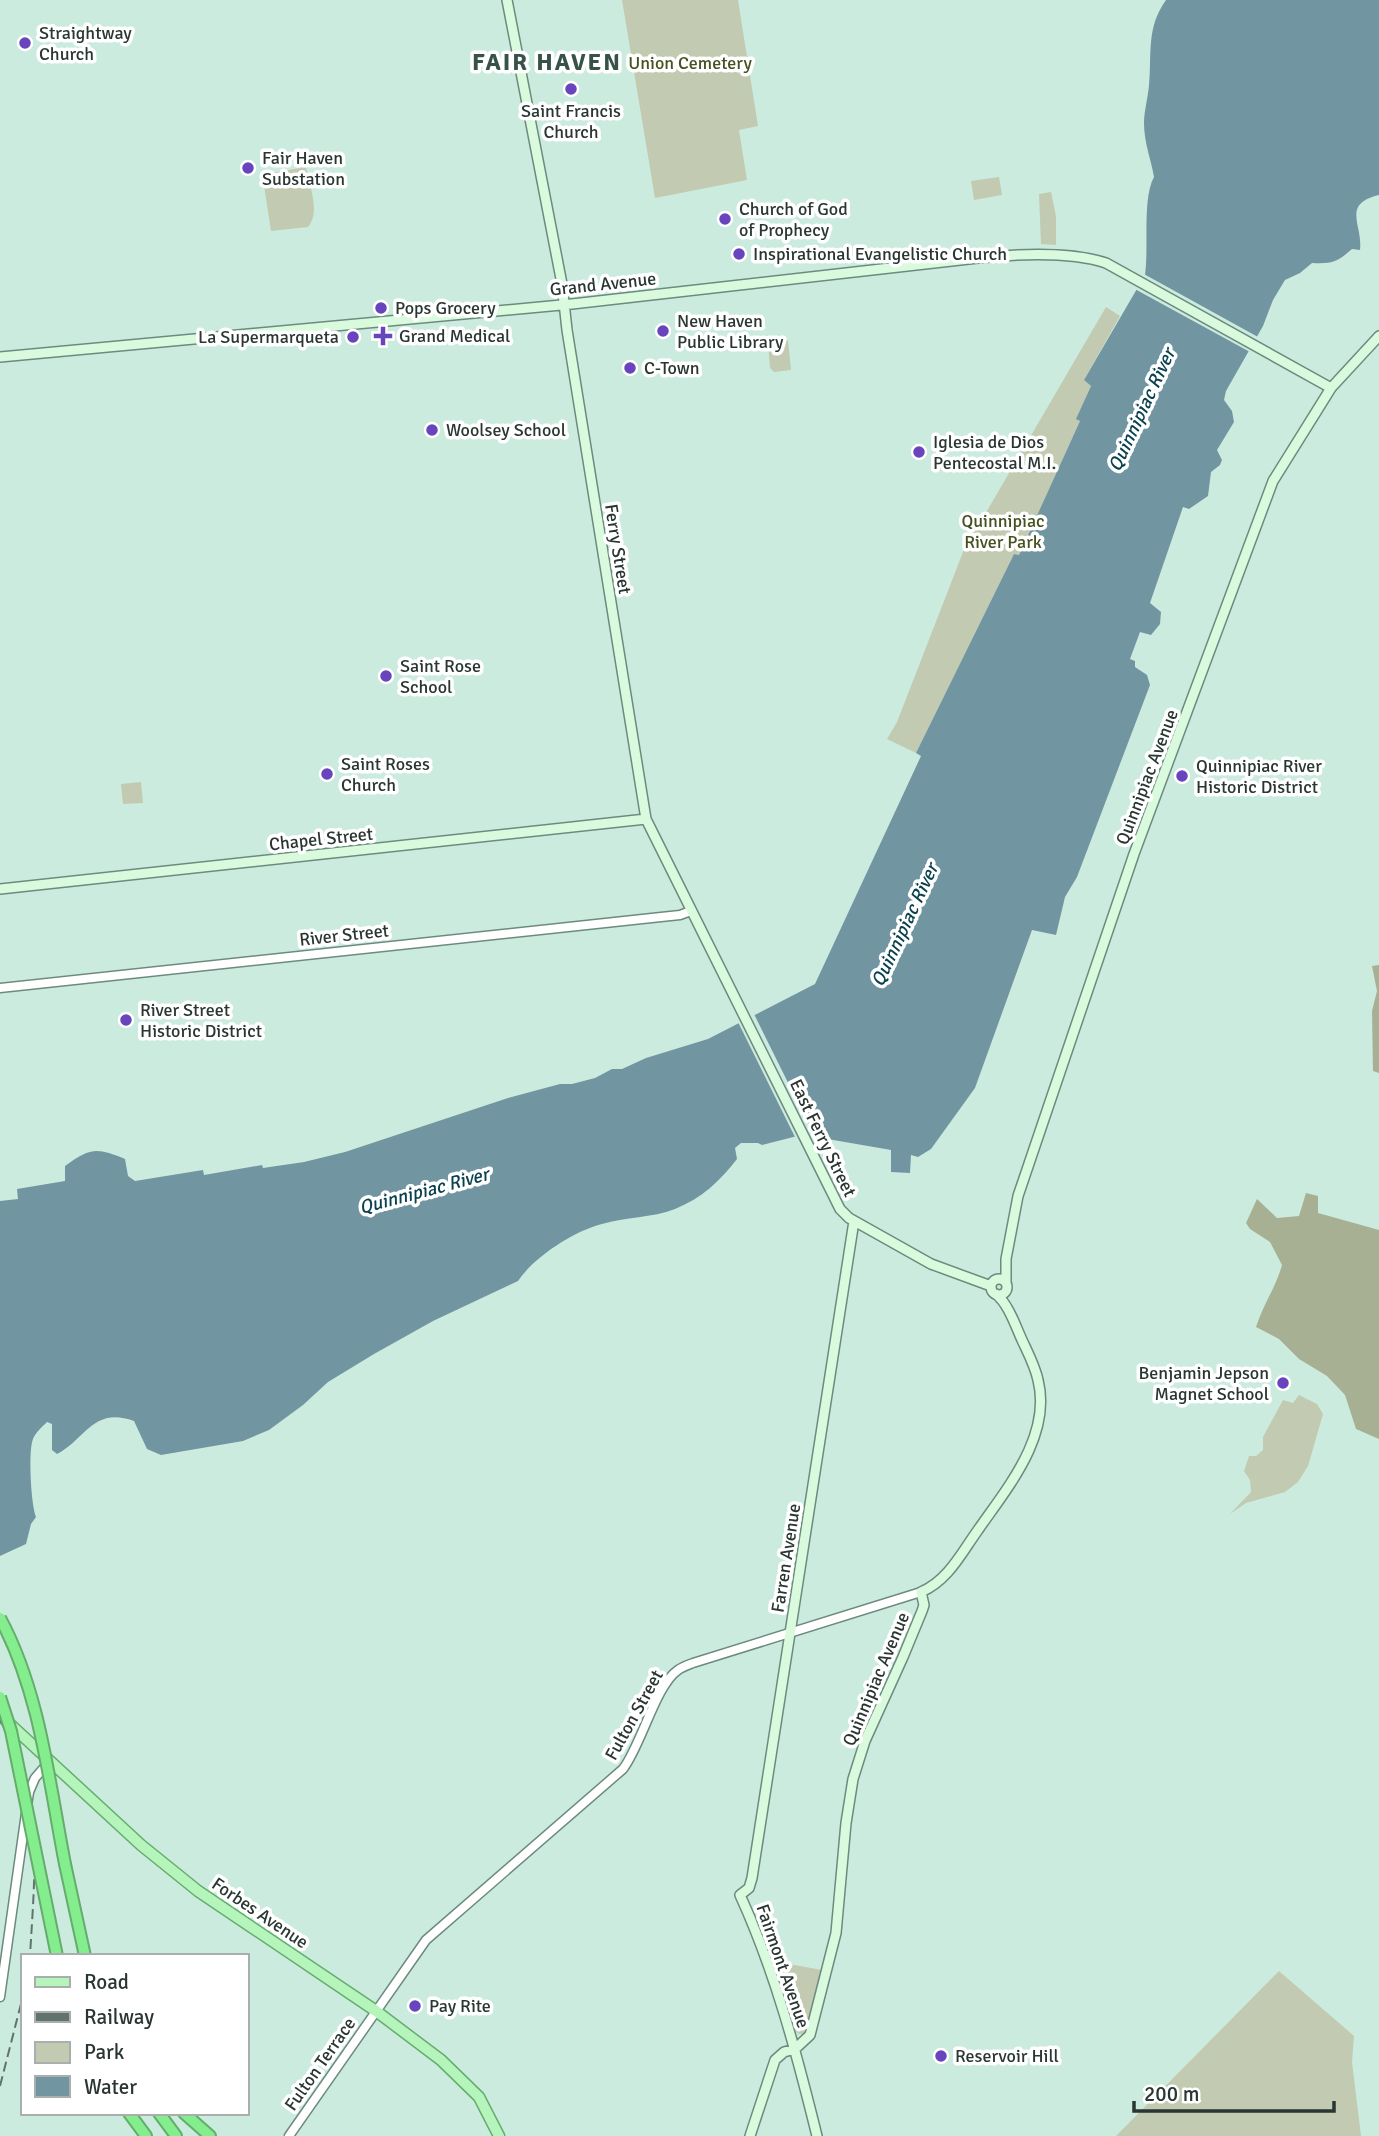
<svg xmlns="http://www.w3.org/2000/svg" width="1379" height="2136" font-family="Signika,sans-serif">
	<style>
		.green { fill: #c2cab1 }
		.forest { fill: #a7b092 }
		.water { fill: #7296a1 }
		.pier { fill: #ccebdf }
		.lines { fill: none; stroke-linecap: round; stroke-linejoin: round }
		.tertiary-casing { stroke: #6d8a7f; stroke-width: 11 }
		.secondary-casing { stroke: #6d8a7f; stroke-width: 12 }
		.primary-casing { stroke: #64ad6d; stroke-width: 13 }
		.motorway-casing { stroke: #64ad6d; stroke-width: 14 }
		.tertiary { stroke: #fff; stroke-width: 8 }
		.secondary { stroke: #dafadd; stroke-width: 9 }
		.primary { stroke: #b5f4bb; stroke-width: 10 }
		.motorway { stroke: #84ed8d; stroke-width: 10 }
		.rail { stroke: #61746c; stroke-width: 2; stroke-dasharray: 10 5; stroke-linecap: butt }
		.motorway-bridge-casing { stroke: #64ad6d; stroke-width: 14; stroke-linecap: butt }
		.motorway-bridge { stroke: #84ed8d; stroke-width: 10 }
		.poi-dot { fill: #6844bd; stroke: #fff; stroke-width: 2.5 }
		.labels { text-anchor: middle; dominant-baseline: central; stroke-width: 7; stroke-linejoin: round; paint-order: stroke }
		.poi-label { font-size: 18px; fill: #293631; stroke: #fff; text-anchor: start }
		.park-label { font-size: 18px; fill: #455120; stroke: #fff }
		.street-label { font-size: 18px; fill: #293631; stroke: #fff }
		.water-label { font-size: 19px; font-style: italic; fill: #0a414e; stroke: #fff }
		.district-label { font-size: 24px; font-weight: bold; letter-spacing: 2px; fill: #375248; stroke: #fff }
	</style>
	<rect width="100%" height="100%" fill="#ccebdf"/>
	<!-- green -->
	<path class="green" d="M622,0H738L758,126L739,130L747,180L655,198Z
		M306,167C309,185 321,212 308,227L271,231L263,179L266,174Z
		M999,177L1002,195L974,200L971,181Z
		M1051,192L1056,216V245L1041,244L1039,194Z
		M1106,307L1120,316L1084,380L1091,386L1077,418L1080,421L1019,555L1014,554L916,753L887,739L897,722L963,552Z
		M788,340L791,370L774,372L770,368L768,342Z
		M141,782L143,803L123,804L121,784Z
		M1299,1395L1317,1404L1323,1414L1308,1466L1298,1482L1285,1492L1246,1503L1230,1514L1251,1492L1250,1480L1244,1471L1249,1456H1256L1263,1450V1437L1283,1400L1293,1403Z
		M772,1961L822,1970L807,2031L804,2034H799L796,2032Z
		M1279,1971L1354,2036L1352,2062L1361,2136H1116Z"/>
	<!-- forest -->
	<path class="forest" d="M1379,965V1073L1373,1071L1372,1011L1377,991L1372,966Z
		M1306,1193L1318,1196V1213L1379,1230V1439L1356,1429L1345,1395L1327,1376L1299,1359L1279,1339L1256,1327C1263,1305 1276,1287 1282,1265L1270,1242L1250,1229L1246,1223L1257,1199L1277,1218L1299,1216Z"/>
	<!-- water -->
	<path class="water" d="M1166,0H1379V195C1341,204 1363,225 1360,250L1352,249C1337,262 1333,264 1312,263L1300,273L1285,280L1273,300L1263,326L1226,391L1224,400L1232,411L1234,422L1217,450L1222,460L1220,465L1211,472L1208,496L1189,509L1183,507L1150,603L1161,612L1160,624L1151,635L1140,632L1130,659L1135,661V667L1147,675L1150,685L1077,877L1065,897L1056,935L1032,930L975,1088L931,1149L918,1157L911,1155L910,1173L891,1172V1150L816,1137L813,1132L762,1145L758,1143H741L735,1148L737,1159C720,1181 702,1198 675,1209C652,1218 625,1217 602,1224C574,1231 534,1257 518,1281L433,1321L374,1354L328,1382L303,1405L269,1430L243,1441L161,1455L147,1449L134,1421C93,1406 85,1440 57,1454L52,1450V1424L47,1422C43,1426 35,1433 33,1439C28,1451 31,1505 36,1517L31,1524L26,1544L0,1556V1201L18,1199L17,1189L65,1181V1166C90,1148 96,1147 125,1159L128,1176L135,1181L203,1170L204,1175L262,1165L263,1168L304,1162L345,1152L508,1098L560,1084H572L595,1078L612,1069H622L646,1058L708,1039L815,984L921,756L916,753L1014,554L1019,555L1080,421L1076,419L1091,386L1084,380L1145,275C1149,247 1142,199 1154,177C1151,159 1144,143 1144,123C1144,111 1148,98 1149,85C1152,53 1146,28 1166,0Z"/>
	<!-- pier -->
	<path class="pier" d="M1142,273L1258,337L1250,352L1133,288Z
		M753,1012L813,1133L797,1141L737,1020Z"/>
	<g class="lines">
		<defs>
			<path id="tertiary" d="M0,988L661,917L680,915L691,911
				M0,1997L29,1792L35,1778L48,1763
				M289,2136L426,1940L623,1769C642,1744 655,1686 678,1670C682,1667 688,1665 693,1663L921,1592"/>
			<path id="secondary" d="M507,0L562,284L567,330L646,819L840,1209L849,1218L931,1264L991,1286
				M0,357L572,304L978,258C1017,254 1069,251 1106,263L1331,388
				M0,889L646,819
				M991 1287a8 8 0 1 1 16 0a8 8 0 1 1-16 0Z
				M1006,1283V1259L1018,1196L1134,854L1273,481L1331,388L1379,336
				M750,2136L775,2060L784,2052L795,2049L810,2035L836,1933L846,1823L853,1779L865,1741L903,1657L922,1611L924,1605L921,1592C948,1581 962,1552 978,1530C1007,1488 1052,1436 1038,1380C1035,1366 1028,1353 1022,1340C1015,1325 1009,1305 996,1294
				M817,2136C797,2055 775,1971 740,1895L749,1888L752,1878L854,1221"/>
			<path id="primary" d="M0,1715L141,1845L198,1891L376,2011L441,2060L479,2097L499,2136"/>
			<path id="motorway" d="M65,1864L85,1956
				M129,2113L146,2136
				M159,2113L176,2136
				M184,2113L210,2136"/>
		</defs>
		<!-- tertiary casing -->
		<use href="#tertiary" class="tertiary-casing"/>
		<!-- secondary casing -->
		<use href="#secondary" class="secondary-casing"/>
		<!-- primary casing -->
		<use href="#primary" class="primary-casing"/>
		<!-- motorway casing -->
		<use href="#motorway" class="motorway-casing"/>
		<!-- tertiary -->
		<use href="#tertiary" class="tertiary"/>
		<!-- secondary -->
		<use href="#secondary" class="secondary"/>
		<!-- primary -->
		<use href="#primary" class="primary"/>
		<!-- motorway -->
		<use href="#motorway" class="motorway"/>
		<!-- rail -->
		<path class="rail" d="M0,1720C44,1801 35,1868 30,1956
			M0,2086L23,1996"/>
		<defs>
			<path id="motorway-bridge" d="M0,1618C40,1692 49,1782 65,1864
				M0,1697L11,1731L57,1956"/>
		</defs>
		<!-- motorway-bridge casing -->
		<use href="#motorway-bridge" class="motorway-bridge-casing"/>
		<!-- motorway-bridge -->
		<use href="#motorway-bridge" class="motorway-bridge"/>
	</g>
	<!-- markers -->
	<g class="poi-dot">
		<circle cx="25" cy="43" r="7"/>
		<circle cx="571" cy="89" r="7"/>
		<circle cx="248" cy="168" r="7"/>
		<circle cx="725" cy="219" r="7"/>
		<circle cx="739" cy="254" r="7"/>
		<circle cx="381" cy="308" r="7"/>
		<circle cx="663" cy="331" r="7"/>
		<path d="M379.5 325.5h7v7h7v7h-7v7h-7v-7h-7v-7h7z"/>
		<circle cx="353" cy="337" r="7"/>
		<circle cx="630" cy="368" r="7"/>
		<circle cx="432" cy="430" r="7"/>
		<circle cx="919" cy="452" r="7"/>
		<circle cx="386" cy="676" r="7"/>
		<circle cx="327" cy="774" r="7"/>
		<circle cx="1182" cy="776" r="7"/>
		<circle cx="126" cy="1020" r="7"/>
		<circle cx="1283" cy="1383" r="7"/>
		<circle cx="415" cy="2006" r="7"/>
		<circle cx="941" cy="2056" r="7"/>
	</g>
	<g class="labels">
		<!-- poi labels -->
		<g class="poi-label">
			<text x="39" y="33">Straightway<tspan x="39" dy="21">Church</tspan></text>
			<text x="571" y="111" text-anchor="middle">Saint Francis<tspan x="571" dy="21">Church</tspan></text>
			<text x="262" y="158">Fair Haven<tspan x="262" dy="21">Substation</tspan></text>
			<text x="739" y="209">Church of God<tspan x="739" dy="21">of Prophecy</tspan></text>
			<text x="753" y="254">Inspirational Evangelistic Church</text>
			<text x="395" y="308">Pops Grocery</text>
			<text x="677" y="321">New Haven<tspan x="677" dy="21">Public Library</tspan></text>
			<text x="399" y="336">Grand Medical</text>
			<text x="339" y="337" text-anchor="end">La Supermarqueta</text>
			<text x="644" y="368">C-Town</text>
			<text x="446" y="430">Woolsey School</text>
			<text x="933" y="442">Iglesia de Dios<tspan x="933" dy="21">Pentecostal M.I.</tspan></text>
			<text x="400" y="666">Saint Rose<tspan x="400" dy="21">School</tspan></text>
			<text x="341" y="764">Saint Roses<tspan x="341" dy="21">Church</tspan></text>
			<text x="1196" y="766">Quinnipiac River<tspan x="1196" dy="21">Historic District</tspan></text>
			<text x="140" y="1010">River Street<tspan x="140" dy="21">Historic District</tspan></text>
			<text x="1269" y="1373" text-anchor="end">Benjamin Jepson<tspan x="1269" dy="21">Magnet School</tspan></text>
			<text x="429" y="2006">Pay Rite</text>
			<text x="955" y="2056">Reservoir Hill</text>
		</g>
		<!-- park labels -->
		<g class="park-label">
			<text x="690" y="63">Union Cemetery</text>
			<text x="1003" y="521">Quinnipiac<tspan x="1003" dy="21">River Park</tspan></text>
		</g>
		<!-- street labels -->
		<g class="street-label">
			<text transform="translate(603 284) rotate(-6)">Grand Avenue</text>
			<text transform="translate(618 549) rotate(81)">Ferry Street</text>
			<text transform="translate(1147 777) rotate(-69)">Quinnipiac Avenue</text>
			<text transform="translate(321 839) rotate(-6)">Chapel Street</text>
			<text transform="translate(344 935) rotate(-6)">River Street</text>
			<text transform="translate(823 1138) rotate(64)">East Ferry Street</text>
			<text transform="translate(786 1558) rotate(-81)">Farren Avenue</text>
			<text transform="translate(876 1679) rotate(-67)">Quinnipiac Avenue</text>
			<text transform="translate(634 1715) rotate(-61)">Fulton Street</text>
			<text transform="translate(260 1913) rotate(34)">Forbes Avenue</text>
			<text transform="translate(783 1966) rotate(71)">Fairmont Avenue</text>
			<text transform="translate(320 2064) rotate(-55)">Fulton Terrace</text>
		</g>
		<!-- water labels -->
		<g class="water-label">
			<text transform="translate(1142 410) rotate(-65)">Quinnipiac River</text>
			<text transform="translate(905 925) rotate(-65)">Quinnipiac River</text>
			<text transform="translate(424 1191) rotate(-15)">Quinnipiac River</text>
		</g>
		<!-- district labels -->
		<g class="district-label">
			<text x="547" y="62">FAIR HAVEN</text>
		</g>
	</g>
	<!-- legend -->
	<rect x="21" y="1954" width="228" height="161" fill="#ffffff" stroke="#a9afad" stroke-width="2"/>
	<rect x="35" y="1977" width="35" height="10" fill="#b5f4bb" stroke="#a9afad" stroke-width="2"/>
	<text x="84" y="1989" font-size="21" fill="#293631">Road</text>
	<rect x="35" y="2012" width="35" height="10" fill="#61746c" stroke="#a9afad" stroke-width="2"/>
	<text x="84" y="2024" font-size="21" fill="#293631">Railway</text>
	<rect x="35" y="2042" width="35" height="21" fill="#c2cab1" stroke="#a9afad" stroke-width="2"/>
	<text x="84" y="2059" font-size="21" fill="#293631">Park</text>
	<rect x="35" y="2076" width="35" height="21" fill="#7296a1" stroke="#a9afad" stroke-width="2"/>
	<text x="84" y="2094" font-size="21" fill="#293631">Water</text>
	<!-- scale -->
	<path d="M1134 2101v10h200v-10" fill="none" stroke="#293631" stroke-width="3.5"/>
	<text x="1144" y="2101" font-size="21" fill="#293631" stroke="#ffffff" stroke-width="5" paint-order="stroke">200 m</text>
</svg>
